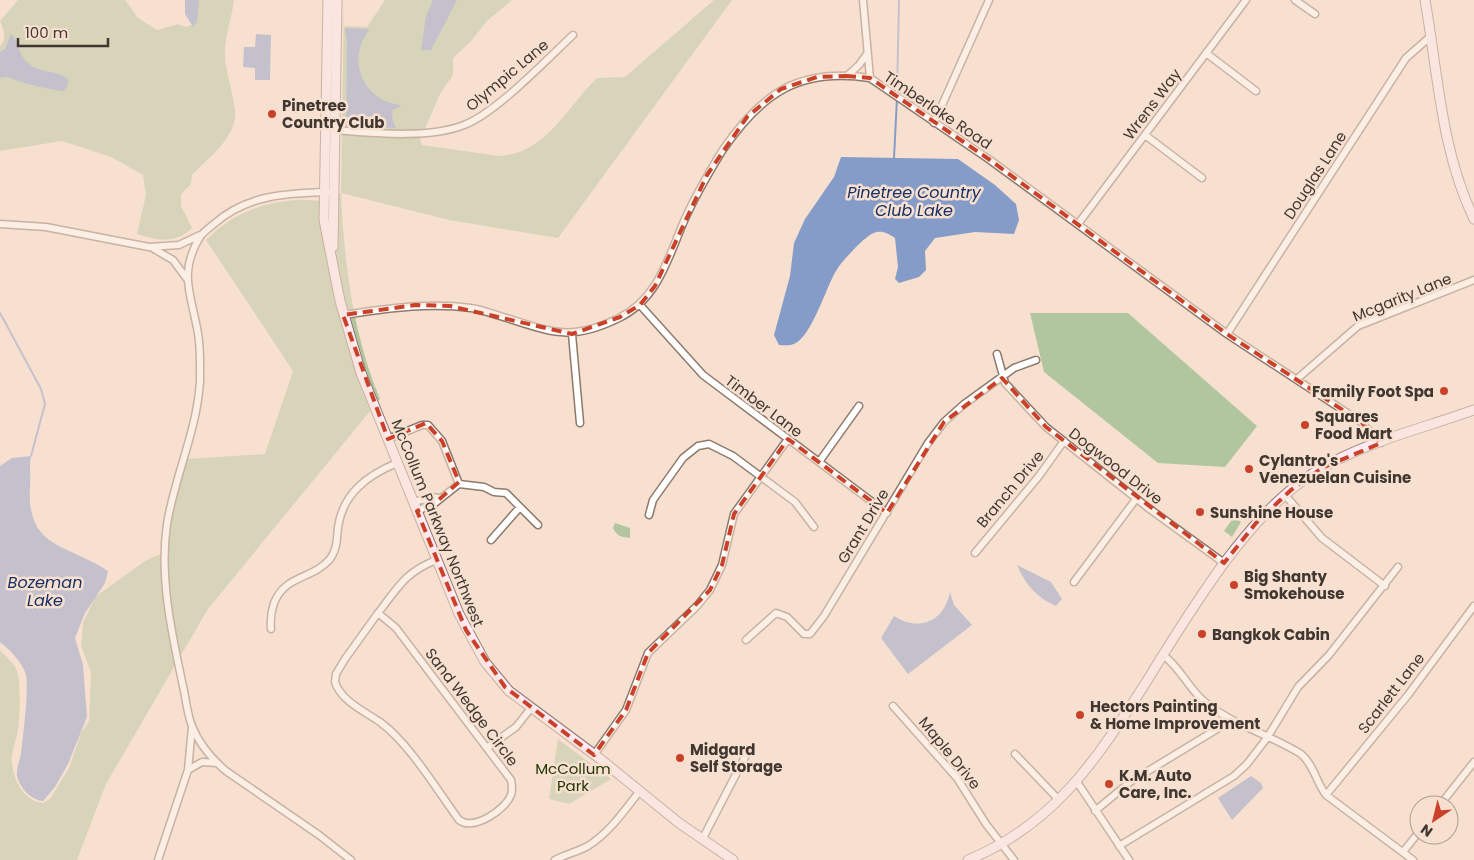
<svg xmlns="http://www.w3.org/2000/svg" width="1474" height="860" font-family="Poppins,sans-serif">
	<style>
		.green { fill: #b1c69f }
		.water { fill: #869cc8 }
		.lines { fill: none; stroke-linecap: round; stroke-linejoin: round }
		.stream { stroke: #869cc8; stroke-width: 2 }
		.street-casing { stroke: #8e7a6c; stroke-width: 9 }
		.secondary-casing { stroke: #8e7a6c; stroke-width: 11 }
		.street { stroke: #fff; stroke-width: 6 }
		.secondary { stroke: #ffeaf6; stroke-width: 9 }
		.marked { fill: none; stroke: #cb4028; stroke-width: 4; stroke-dasharray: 10 6; stroke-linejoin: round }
		.poi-dot { fill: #cb4028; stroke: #f7e0d0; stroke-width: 2 }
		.labels { text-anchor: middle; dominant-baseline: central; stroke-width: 5; stroke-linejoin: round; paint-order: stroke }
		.street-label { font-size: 15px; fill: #403731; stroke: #f7e0d0 }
		.poi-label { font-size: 15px; font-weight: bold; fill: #403731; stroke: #f7e0d0; text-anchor: start }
		.park-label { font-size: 15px; fill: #1e3401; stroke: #f7e0d0 }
		.water-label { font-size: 16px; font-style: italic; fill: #162f64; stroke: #f7e0d0 }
	</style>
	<rect width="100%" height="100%" fill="#f7e0d0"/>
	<!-- green -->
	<path class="green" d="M18,0H125L138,18L157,30L178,24L186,27L194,24L197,0H234C232,18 225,34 225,53C225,72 233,91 235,110C238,137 208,158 192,175L191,184L181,194V206L192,228C175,244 158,241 137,234L146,195L143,175L111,157L62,141L0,151V46C8,38 3,30 0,21Z
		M344,0L343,26L367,27L385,0H512L487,21L472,40L453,58V75L440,94L420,140L422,145L500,156C546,153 567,107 597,78L625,77L714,0H732L558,238L449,220L341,193C344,262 353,335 380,399L208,609L106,784L77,860H0V650C5,656 15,664 17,671C21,683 20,717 18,729C17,738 13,747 12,756C11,776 22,801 43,803L50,799L69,768L81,733L89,721L91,672L81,646L83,623L95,597L145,561L163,553L165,509L187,459L265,454L293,371L206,240C230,215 262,202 296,200C306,199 318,202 327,200C331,199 336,195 341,193Z
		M1030,313H1128L1257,426L1225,467L1158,463L1044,372Z
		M1234,517L1241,522L1232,537L1224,531Z
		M615,523L630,528V538C621,537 617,536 613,528Z
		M558,739L611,779L569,804L549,799Z"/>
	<!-- water -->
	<path class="water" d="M185,0H199L197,22L193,27L185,14Z
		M433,0H457L431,50H421L426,16Z
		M345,28L370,29C345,59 363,102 402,105L393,110L392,119L396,128L346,126L347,41Z
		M11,34C19,42 18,53 26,61C38,74 55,69 68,79V85L64,91C56,91 15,82 9,77L0,78V52L5,49Z
		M256,34L271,35L270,80H255V68L243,67L244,47H255Z
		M841,157L958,159L995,185L1016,204L1019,220L1014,234L975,232L935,238L925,251L926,270L919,277L899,283L895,279L898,267L895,238C877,225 870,234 856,247C849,255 841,262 836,271C826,287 812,336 794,344C789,346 784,345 779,345L774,335L790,276L794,243L805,219L834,177Z
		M31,456C29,467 31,476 30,487C26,549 68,544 108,571L105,583L85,613L75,638L83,665L87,717L68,764L55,787L43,801C31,800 20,788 17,776C16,769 20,760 21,753C23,738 29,688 26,675C23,663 9,649 0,642V466L12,458Z
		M1017,565L1051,582L1062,599L1056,606C1037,598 1025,584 1017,565Z
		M950,592L954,605L972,625L908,674L881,638L894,616C919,632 944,622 950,592Z
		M1251,776L1261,783L1263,788L1232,820L1218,798Z"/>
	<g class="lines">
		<!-- stream -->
		<path class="stream" d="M897,93L899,0
			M894,158L897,98
			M0,313L41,389L45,404L31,456"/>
		<defs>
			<path id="street" d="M863,0L870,78
				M1295,0L1315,14
				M1206,53L1256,91
				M847,76L859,65L867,54
				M934,123L989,0
				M335,130C373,133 429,139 464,125C496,113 546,60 573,35
				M1145,135L1202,178
				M328,192C287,193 246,195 214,224C209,228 203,232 200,237C179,271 190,292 197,328C201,345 200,364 200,381C197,431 175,475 167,524C159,577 172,635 183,686C186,699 187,714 192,726C199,744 212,759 226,771L319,835L351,860
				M0,224L46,227L149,247L179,245L200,235
				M1078,224L1246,0
				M154,249L173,260L187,279
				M640,305L703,375L887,513
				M343,315C386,309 427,302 471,308C480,309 490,313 500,316C550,331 568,343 619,318C658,299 668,258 684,221C695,196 708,174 722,151C761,94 798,67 870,78L990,160L1227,334L1361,422L1381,443
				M572,334L580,423
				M1227,334L1406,58L1431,36
				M997,354L1005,383L1046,427L1147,507L1224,563
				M1297,379L1358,326L1474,280
				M388,439L422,425H428L442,441L459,484
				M819,462L859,406
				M1285,495L1322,538L1385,586
				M413,502L433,497L438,498
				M417,511L435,503L459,484L484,487L494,492L506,493L538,525
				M649,515L653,500L683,458L698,446L709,444L733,456L795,502L814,527
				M491,540L520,507
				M975,553L1039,476L1064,441
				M1074,582L1136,499
				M378,613L396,628L511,780C512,785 513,790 511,795C505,810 474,831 459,820C437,790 409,743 380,722C364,711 341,701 335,682L336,674L345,659L378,613L382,608C400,584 407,572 436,560
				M271,629C270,620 271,612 274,603C286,574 312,580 330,559C337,550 337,538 338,527C343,493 368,475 397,463
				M746,640L776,613L787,617L804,634H810L824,616L928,443L944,422L963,405L1014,368L1036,360
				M1163,655C1181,668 1189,690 1206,703C1235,726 1271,735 1301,754C1314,765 1316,782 1326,795L1413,860
				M893,706L957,778L986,824L1014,860
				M488,747L516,727L531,708
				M1015,754L1059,800
				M594,755L626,710L648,653L697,606L710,590L722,565L734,514L788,439
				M188,770L202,762L217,763
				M1077,782L1129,860
				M1326,795L1408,695L1474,606
				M1440,805L1474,762
				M1095,811L1130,782L1232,720
				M702,840L747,753
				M1119,846L1234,776L1247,764L1267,738L1298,687L1329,655L1398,567
				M1403,852L1419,832
				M158,860L188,770L192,727
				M555,860C566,854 577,852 588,846C609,833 624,811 639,792"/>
			<path id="secondary" d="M328,0L324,220L340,301L361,373L459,614L485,662L509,691L599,758L679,823L733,860
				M1425,0C1438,73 1441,151 1474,219
				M333,247L337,0
				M968,860C1055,824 1096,760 1145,684C1170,643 1196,602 1224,563C1250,529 1276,498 1312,474C1360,443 1421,429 1474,410"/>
		</defs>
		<!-- street casing -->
		<use href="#street" class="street-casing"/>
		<!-- secondary casing -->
		<use href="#secondary" class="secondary-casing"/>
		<!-- street -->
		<use href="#street" class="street"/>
		<!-- secondary -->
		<use href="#secondary" class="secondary"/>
	</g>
	<!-- marked area -->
	<path d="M0 0H1474V860H0ZM846,76L870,78L990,160L1227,334L1361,422L1381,443L1322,468L1291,490L1256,523L1224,563L1046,427L1002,378L944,422L887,513L788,439L734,514L722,565L710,590L648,653L626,710L594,755L505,687L466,630L417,511L435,503L459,482L442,441L426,423L388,439L343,315L416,305L450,306L572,334L620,317L640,305L655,286L707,175L747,117L781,89L817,77Z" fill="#f7e0d0" fill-opacity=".55" fill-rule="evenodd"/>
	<path class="marked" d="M846,76L870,78L990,160L1227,334L1361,422L1381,443L1322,468L1291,490L1256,523L1224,563L1046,427L1002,378L944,422L887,513L788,439L734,514L722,565L710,590L648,653L626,710L594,755L505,687L466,630L417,511L435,503L459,482L442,441L426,423L388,439L343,315L416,305L450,306L572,334L620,317L640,305L655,286L707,175L747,117L781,89L817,77Z"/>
	<!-- markers -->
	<g class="poi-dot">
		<circle cx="272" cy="114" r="5"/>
		<circle cx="1444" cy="391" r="5"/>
		<circle cx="1305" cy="425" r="5"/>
		<circle cx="1249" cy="469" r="5"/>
		<circle cx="1200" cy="512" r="5"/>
		<circle cx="1234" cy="585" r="5"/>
		<circle cx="1202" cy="634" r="5"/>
		<circle cx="1080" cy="715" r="5"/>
		<circle cx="680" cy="758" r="5"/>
		<circle cx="1109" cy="784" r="5"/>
	</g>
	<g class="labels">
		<!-- street labels -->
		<g class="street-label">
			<text transform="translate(507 75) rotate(-40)">Olympic Lane</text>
			<text transform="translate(1152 104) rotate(-53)">Wrens Way</text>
			<text transform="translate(938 110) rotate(34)">Timberlake Road</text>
			<text transform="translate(1315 175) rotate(-57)">Douglas Lane</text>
			<text transform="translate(1402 297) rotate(-22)">Mcgarity Lane</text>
			<text transform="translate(764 406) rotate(37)">Timber Lane</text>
			<text transform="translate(1116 466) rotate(38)">Dogwood Drive</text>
			<text transform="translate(1010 489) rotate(-50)">Branch Drive</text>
			<text transform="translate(438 523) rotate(68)">McCollum Parkway Northwest</text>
			<text transform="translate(863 526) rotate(-59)">Grant Drive</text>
			<text transform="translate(1391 693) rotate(-52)">Scarlett Lane</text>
			<text transform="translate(472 707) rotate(53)">Sand Wedge Circle</text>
			<text transform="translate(950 753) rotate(51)">Maple Drive</text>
		</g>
		<!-- poi labels -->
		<g class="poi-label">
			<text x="282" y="105">Pinetree<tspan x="282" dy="17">Country Club</tspan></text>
			<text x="1434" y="391" text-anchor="end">Family Foot Spa</text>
			<text x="1315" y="416">Squares<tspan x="1315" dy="17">Food Mart</tspan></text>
			<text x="1259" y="460">Cylantro's<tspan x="1259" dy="17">Venezuelan Cuisine</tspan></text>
			<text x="1210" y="512">Sunshine House</text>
			<text x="1244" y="576">Big Shanty<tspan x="1244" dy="17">Smokehouse</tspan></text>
			<text x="1212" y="634">Bangkok Cabin</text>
			<text x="1090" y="706">Hectors Painting<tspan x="1090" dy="17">&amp; Home Improvement</tspan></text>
			<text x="690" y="749">Midgard<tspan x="690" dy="17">Self Storage</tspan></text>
			<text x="1119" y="775">K.M. Auto<tspan x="1119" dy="17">Care, Inc.</tspan></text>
		</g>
		<!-- park labels -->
		<g class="park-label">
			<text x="573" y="768">McCollum<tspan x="573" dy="17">Park</tspan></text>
		</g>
		<!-- water labels -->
		<g class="water-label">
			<text x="914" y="192">Pinetree Country<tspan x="914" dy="18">Club Lake</tspan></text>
			<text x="45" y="582">Bozeman<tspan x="45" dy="18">Lake</tspan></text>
		</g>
	</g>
	<!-- north arrow -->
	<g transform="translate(1434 820) rotate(215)"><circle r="24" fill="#f7e0d0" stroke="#ae9c90"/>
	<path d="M0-4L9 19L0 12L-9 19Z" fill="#cb4028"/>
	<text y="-8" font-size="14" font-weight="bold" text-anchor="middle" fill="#403731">N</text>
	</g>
	<!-- scale -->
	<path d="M18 38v8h90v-8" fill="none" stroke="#403731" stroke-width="2.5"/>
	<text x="25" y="38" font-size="15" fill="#403731" stroke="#f7e0d0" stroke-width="4" paint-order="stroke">100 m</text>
</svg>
